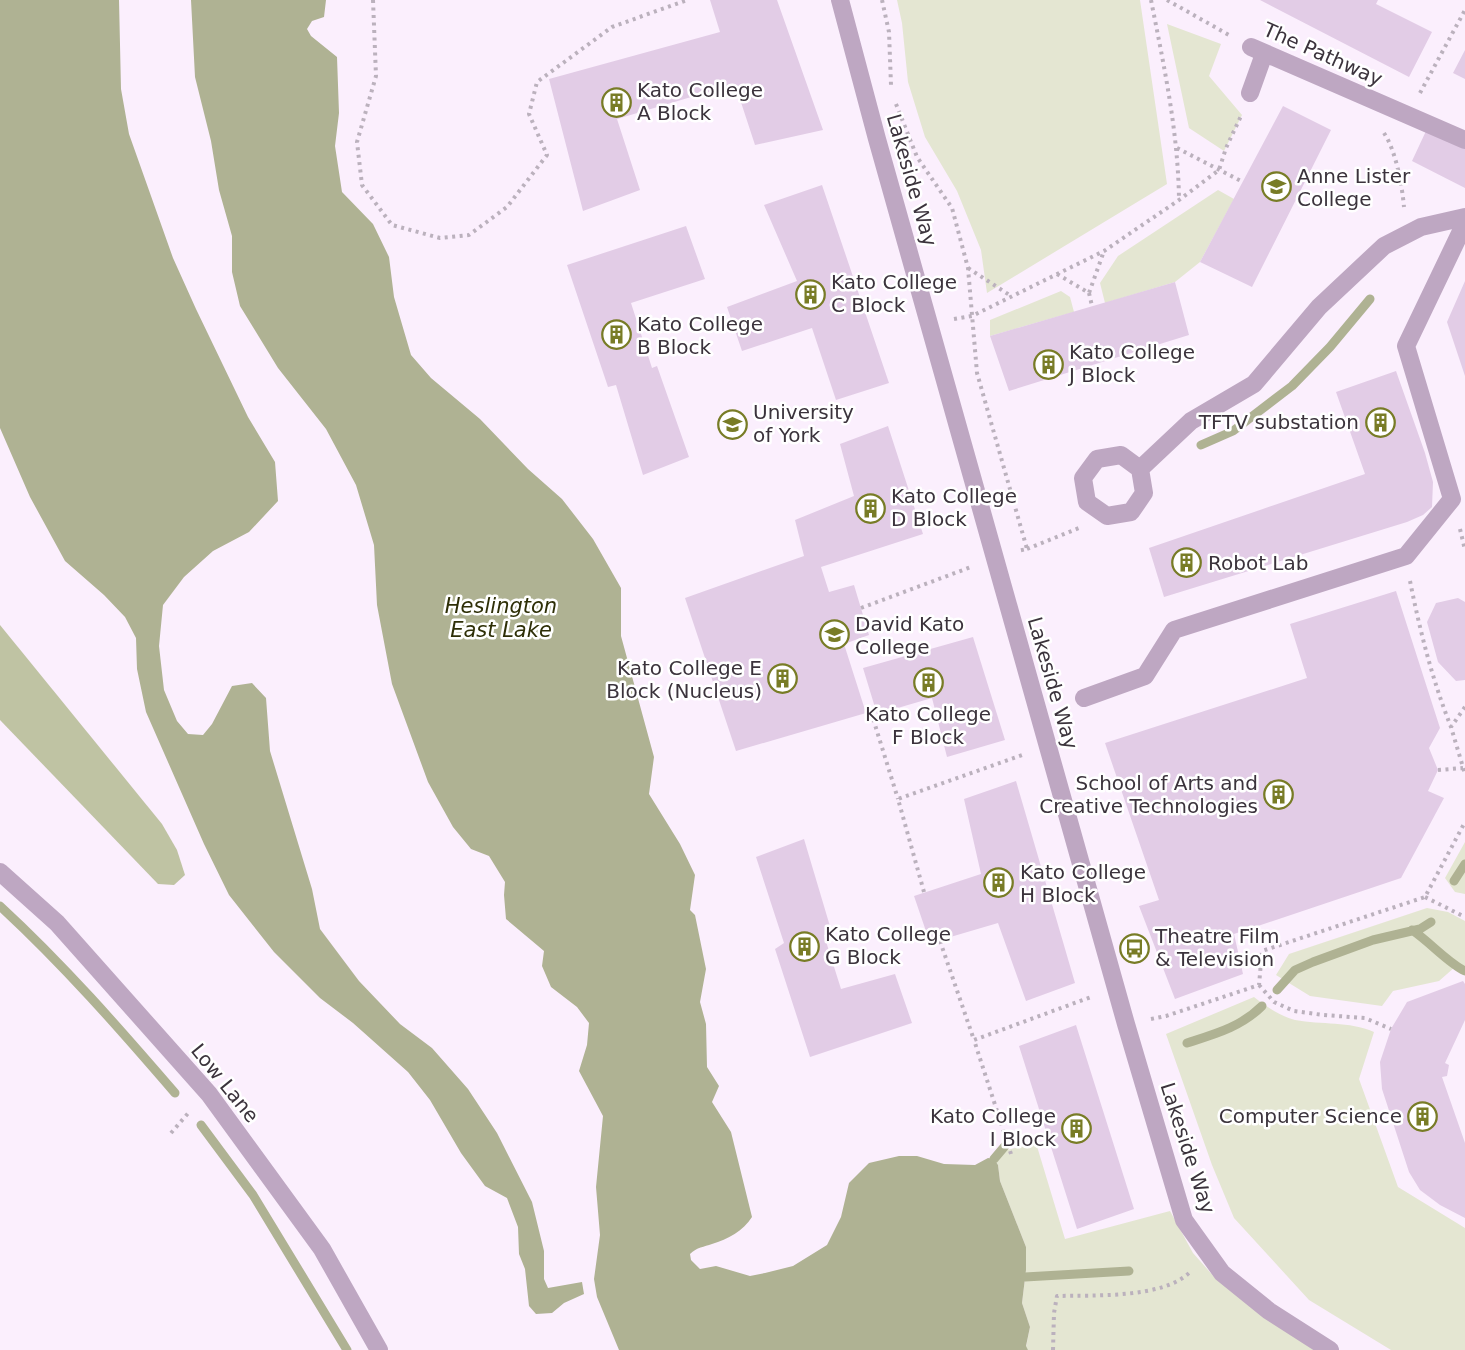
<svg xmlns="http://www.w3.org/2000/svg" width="1465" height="1350" font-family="'DejaVu Sans',sans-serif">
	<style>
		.green { fill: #e4e6d2 }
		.forest { fill: #bfc3a3 }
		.water { fill: #afb293 }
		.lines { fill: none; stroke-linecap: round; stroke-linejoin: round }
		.stream { stroke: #afb293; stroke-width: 9 }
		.building { fill: #e2cce6 }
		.path { stroke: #bbb1bd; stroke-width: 4; stroke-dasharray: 3 4.5; stroke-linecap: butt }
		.minor { stroke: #bea7c2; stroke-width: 18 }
		.labels { text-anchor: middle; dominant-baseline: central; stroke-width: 5; stroke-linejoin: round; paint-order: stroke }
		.street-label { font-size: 20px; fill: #3b333c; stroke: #fff }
		.poi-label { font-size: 20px; fill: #3b333c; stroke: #fff; text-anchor: start }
		.water-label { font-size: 21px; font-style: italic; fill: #2e2f07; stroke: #fff }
	</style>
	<rect width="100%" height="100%" fill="#fbeffd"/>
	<!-- green -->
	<path class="green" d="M897,0H1140L1167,184L987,293L981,250L957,191L925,137L908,82L902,23Z
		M1167,24L1221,44L1209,76L1242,115L1224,151L1189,128Z
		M1218,190L1234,199L1200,262L1175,282L1105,303L1100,283L1118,256Z
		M1061,291L1070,297L1074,312L990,336V320Z
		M1465,842V894L1455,892L1445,878Z
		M1427,908L1448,912L1465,921V971L1455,967L1439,981L1393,991L1382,1006L1310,996L1276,975L1289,954Z
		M1254,997C1267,1007 1280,1016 1295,1020C1322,1025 1349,1021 1374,1032L1359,1079L1398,1187L1465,1228V1350H1391L1309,1300L1234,1218L1212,1165L1166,1034Z
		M1036,1143L1065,1239L1170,1211L1193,1253L1216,1279L1314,1350H1028L1026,1347L1030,1327L1022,1303L1026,1270V1247L1000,1181L998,1165L996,1162L1007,1150Z"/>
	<!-- forest -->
	<path class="forest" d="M0,625L162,824L177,850L185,875L174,885L158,884L0,720Z"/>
	<!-- water -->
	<path class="water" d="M0,0H119L121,89L129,134L173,258L196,309L248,417L275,462L278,501L249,532L213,551L184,577L163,605L159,646L164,690L177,721L188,734L203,735L212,724L232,686L252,683L266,698L270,751L312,889L320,929L359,981L400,1024L432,1048L468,1089L497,1133L532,1202L544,1251V1279L548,1288L582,1282L584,1294L564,1303L552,1313L536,1314L529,1306L525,1269L519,1254L518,1227L507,1198L485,1186L461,1153L430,1100L408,1072L353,1023L320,998L274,952L229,895L204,844L146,712L137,669L136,638L125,617L104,595L65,561L30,497L0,428Z
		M191,0H326L324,17L312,21L307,29L311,36L337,57L339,113L335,146L342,192L373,224L389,257L394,297L411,355L431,378L480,419L528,469L562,499L593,539L621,588V636L654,757L649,794L680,844L695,875L690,910L695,915L706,969L700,1002L706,1024L707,1067L719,1086L712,1102L731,1132L752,1217C743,1231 728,1239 712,1244C704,1247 697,1247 690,1254L691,1260L700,1269L716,1266L750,1276L765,1273L793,1266L827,1245L841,1217L849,1183L869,1163L899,1156H917L944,1164L975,1165L988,1158L994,1159L998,1165L1000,1181L1026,1247V1270L1022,1303L1030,1327L1026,1346L1028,1350H619L597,1297L594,1279L600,1235L596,1187L603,1116L579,1071L587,1045L589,1023L577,1007L551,987L542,966L544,951L506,919L504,895L505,882L489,856L471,849L453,827L428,782L392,684L377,605L374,545L356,485L326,429L278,368L240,306L232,272V236L219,190L211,141L195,77Z"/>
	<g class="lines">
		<!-- stream -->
		<path class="stream" d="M1201,445L1233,431L1292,386L1330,347L1370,299
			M1454,881L1465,864
			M0,906C63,964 119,1028 175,1093
			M1412,930C1430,942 1448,963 1465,971
			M1277,990L1295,970L1313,962L1373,940L1420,929L1431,922
			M1187,1043C1215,1034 1241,1027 1262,1006
			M201,1125L253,1195L347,1350
			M994,1159L1005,1146
			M1025,1277L1129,1271"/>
	</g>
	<!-- building -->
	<path class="building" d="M710,0H777L823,130L755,145L735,84L617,119L640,190L583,211L549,79L720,32Z
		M1260,0H1378L1376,4L1432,32L1409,77Z
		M1465,50V79L1453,73Z
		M1283,106L1331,130L1252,287L1200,262Z
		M1426,131L1465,148V188L1412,161Z
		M822,185L889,383L836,400L812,328L742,351L727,307L797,281L764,205Z
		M686,226L705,279L631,303L652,368L657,366L689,457L643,475L616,385L608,387L567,265Z
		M1465,281V376L1447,322Z
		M1175,282L1189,335L1009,391L990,336Z
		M1396,371L1425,453L1433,482L1432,507L1423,515L1407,522L1164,597L1149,548L1365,474L1336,392Z
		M888,426L923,534L821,567L829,592L854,585L869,635L844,644L866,713L736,751L685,598L804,556L795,520L854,496L840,444Z
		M1396,591L1440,728L1429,748L1438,770L1428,791L1444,798L1401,878L1234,934L1243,974L1175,999L1139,906L1159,900L1105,743L1307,678L1290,624Z
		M1458,598L1465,602V680L1456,681L1438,662L1427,622L1436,603Z
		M973,637L1005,740L947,757L932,698L877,714L863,668Z
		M1016,781L1075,983L1026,1001L998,923L930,943L914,896L981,874L964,799Z
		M804,839L832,933L824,935L841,989L895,974L912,1023L810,1057L775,949L784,943L756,857Z
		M1463,981L1465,984V1020L1445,1063L1449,1065L1447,1076L1442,1077L1465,1143V1218L1440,1205L1420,1190L1409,1172L1382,1089L1380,1062L1391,1029L1407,1002Z
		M1076,1025L1134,1209L1077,1229L1019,1046Z"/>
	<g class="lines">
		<!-- path -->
		<path class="path" d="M373,0L376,76L357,142L362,185L392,225L440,238L469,235L507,207L547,155L529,114L537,82L612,27L687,0
			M882,0L889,32L891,85
			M1151,0C1164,66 1178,131 1179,199
			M1167,0L1229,35
			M1420,93L1465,10
			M896,104L917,157L952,208L968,268L977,373L1027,549L1017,551
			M1384,133C1396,151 1402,185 1404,207
			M1177,148L1243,182
			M968,268L1011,296
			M1057,274L1089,293L1104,251
			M1089,293L1092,306
			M954,319L972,316L1104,251L1179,200L1219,170L1226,148L1241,116
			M1460,529L1465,550
			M1027,549L1079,528
			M1410,581C1420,631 1432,679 1451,727
			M861,608L971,567
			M1465,707L1451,727L1465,774
			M871,712L898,799
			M1438,770L1463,768
			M924,892L898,799L1025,754
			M1425,897L1465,917
			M940,941L974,1040
			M1259,985L1274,1002L1294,1011L1323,1015L1365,1018L1391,1029
			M1151,1019L1166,1016L1259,985L1262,951L1425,897L1465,822
			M171,1133L190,1111
			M1011,1154L974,1040L1091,997
			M1053,1350L1054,1313L1057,1296C1093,1295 1165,1299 1191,1271"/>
		<!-- minor -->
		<path class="minor" d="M840,0L877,139L1126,1024L1184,1220L1222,1273L1269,1311L1330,1350
			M1251,47L1465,140
			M1250,93L1264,54
			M1121,455L1140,469L1144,493L1131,512L1107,516L1087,502L1083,478L1097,459Z
			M1140,469L1191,421L1254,384L1319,307L1384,246L1421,227L1465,217
			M1084,698L1145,676L1174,630L1406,556L1452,499L1406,346L1465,223
			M0,872L57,923L209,1094L322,1249L379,1350"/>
	</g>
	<!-- icons -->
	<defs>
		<symbol id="building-ring" viewBox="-11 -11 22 22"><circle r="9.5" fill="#fff" stroke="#787c26" stroke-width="1.5"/><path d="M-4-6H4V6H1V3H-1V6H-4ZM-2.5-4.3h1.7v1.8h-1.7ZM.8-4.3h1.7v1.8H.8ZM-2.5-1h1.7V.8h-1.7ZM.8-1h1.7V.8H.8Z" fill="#787c26"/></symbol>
		<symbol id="university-ring" viewBox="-11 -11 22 22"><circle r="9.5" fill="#fff" stroke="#787c26" stroke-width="1.5"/><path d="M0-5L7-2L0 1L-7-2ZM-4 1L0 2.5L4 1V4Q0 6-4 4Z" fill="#787c26"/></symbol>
		<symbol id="bus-ring" viewBox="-11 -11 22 22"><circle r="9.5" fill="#fff" stroke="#787c26" stroke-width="1.5"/><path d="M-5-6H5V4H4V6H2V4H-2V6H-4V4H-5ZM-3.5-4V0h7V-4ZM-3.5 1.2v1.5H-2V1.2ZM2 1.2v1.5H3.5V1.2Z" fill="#787c26"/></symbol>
	</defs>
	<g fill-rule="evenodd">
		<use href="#building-ring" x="600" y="86" width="33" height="33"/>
		<use href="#university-ring" x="1260" y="170" width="33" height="33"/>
		<use href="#building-ring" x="794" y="278" width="33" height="33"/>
		<use href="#building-ring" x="600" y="318" width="33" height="33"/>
		<use href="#building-ring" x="1032" y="348" width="33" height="33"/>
		<use href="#building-ring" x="1364" y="406" width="33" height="33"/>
		<use href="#university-ring" x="716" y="408" width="33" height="33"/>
		<use href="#building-ring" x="854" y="492" width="33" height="33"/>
		<use href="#building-ring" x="1170" y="546" width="33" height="33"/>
		<use href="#university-ring" x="818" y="618" width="33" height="33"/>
		<use href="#building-ring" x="766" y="662" width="33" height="33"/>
		<use href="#building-ring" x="912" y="666" width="33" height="33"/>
		<use href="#building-ring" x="1262" y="778" width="33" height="33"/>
		<use href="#building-ring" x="982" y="866" width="33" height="33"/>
		<use href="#building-ring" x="788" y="930" width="33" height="33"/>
		<use href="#bus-ring" x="1118" y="932" width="33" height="33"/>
		<use href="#building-ring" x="1406" y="1100" width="33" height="33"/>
		<use href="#building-ring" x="1060" y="1112" width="33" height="33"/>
	</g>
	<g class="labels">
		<!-- street labels -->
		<g class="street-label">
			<text transform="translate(1323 54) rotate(24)">The Pathway</text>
			<text transform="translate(912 180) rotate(74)">Lakeside Way</text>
			<text transform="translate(1053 683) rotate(74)">Lakeside Way</text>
			<text transform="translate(225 1083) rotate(51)">Low Lane</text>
			<text transform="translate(1188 1148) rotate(72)">Lakeside Way</text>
		</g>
		<!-- poi labels -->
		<g class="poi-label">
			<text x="637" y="90">Kato College<tspan x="637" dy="23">A Block</tspan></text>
			<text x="1297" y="176">Anne Lister<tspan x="1297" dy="23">College</tspan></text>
			<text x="831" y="282">Kato College<tspan x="831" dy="23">C Block</tspan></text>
			<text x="637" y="324">Kato College<tspan x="637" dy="23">B Block</tspan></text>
			<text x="1069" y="352">Kato College<tspan x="1069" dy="23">J Block</tspan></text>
			<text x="753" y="412">University<tspan x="753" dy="23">of York</tspan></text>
			<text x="1359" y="422" text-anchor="end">TFTV substation</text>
			<text x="891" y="496">Kato College<tspan x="891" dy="23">D Block</tspan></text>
			<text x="1208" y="563">Robot Lab</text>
			<text x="855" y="624">David Kato<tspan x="855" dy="23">College</tspan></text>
			<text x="762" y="668" text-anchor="end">Kato College E<tspan x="762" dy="23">Block (Nucleus)</tspan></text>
			<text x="928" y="714" text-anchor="middle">Kato College<tspan x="928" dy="23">F Block</tspan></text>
			<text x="1258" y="783" text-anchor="end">School of Arts and<tspan x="1258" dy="23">Creative Technologies</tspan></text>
			<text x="1020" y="872">Kato College<tspan x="1020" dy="23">H Block</tspan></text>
			<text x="825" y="934">Kato College<tspan x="825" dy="23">G Block</tspan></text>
			<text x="1155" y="936">Theatre Film<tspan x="1155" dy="23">&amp; Television</tspan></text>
			<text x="1056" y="1116" text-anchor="end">Kato College<tspan x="1056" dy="23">I Block</tspan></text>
			<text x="1402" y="1116" text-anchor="end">Computer Science</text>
		</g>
		<!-- water labels -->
		<g class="water-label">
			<text x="501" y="606">Heslington<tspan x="501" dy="24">East Lake</tspan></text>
		</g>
	</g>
</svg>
